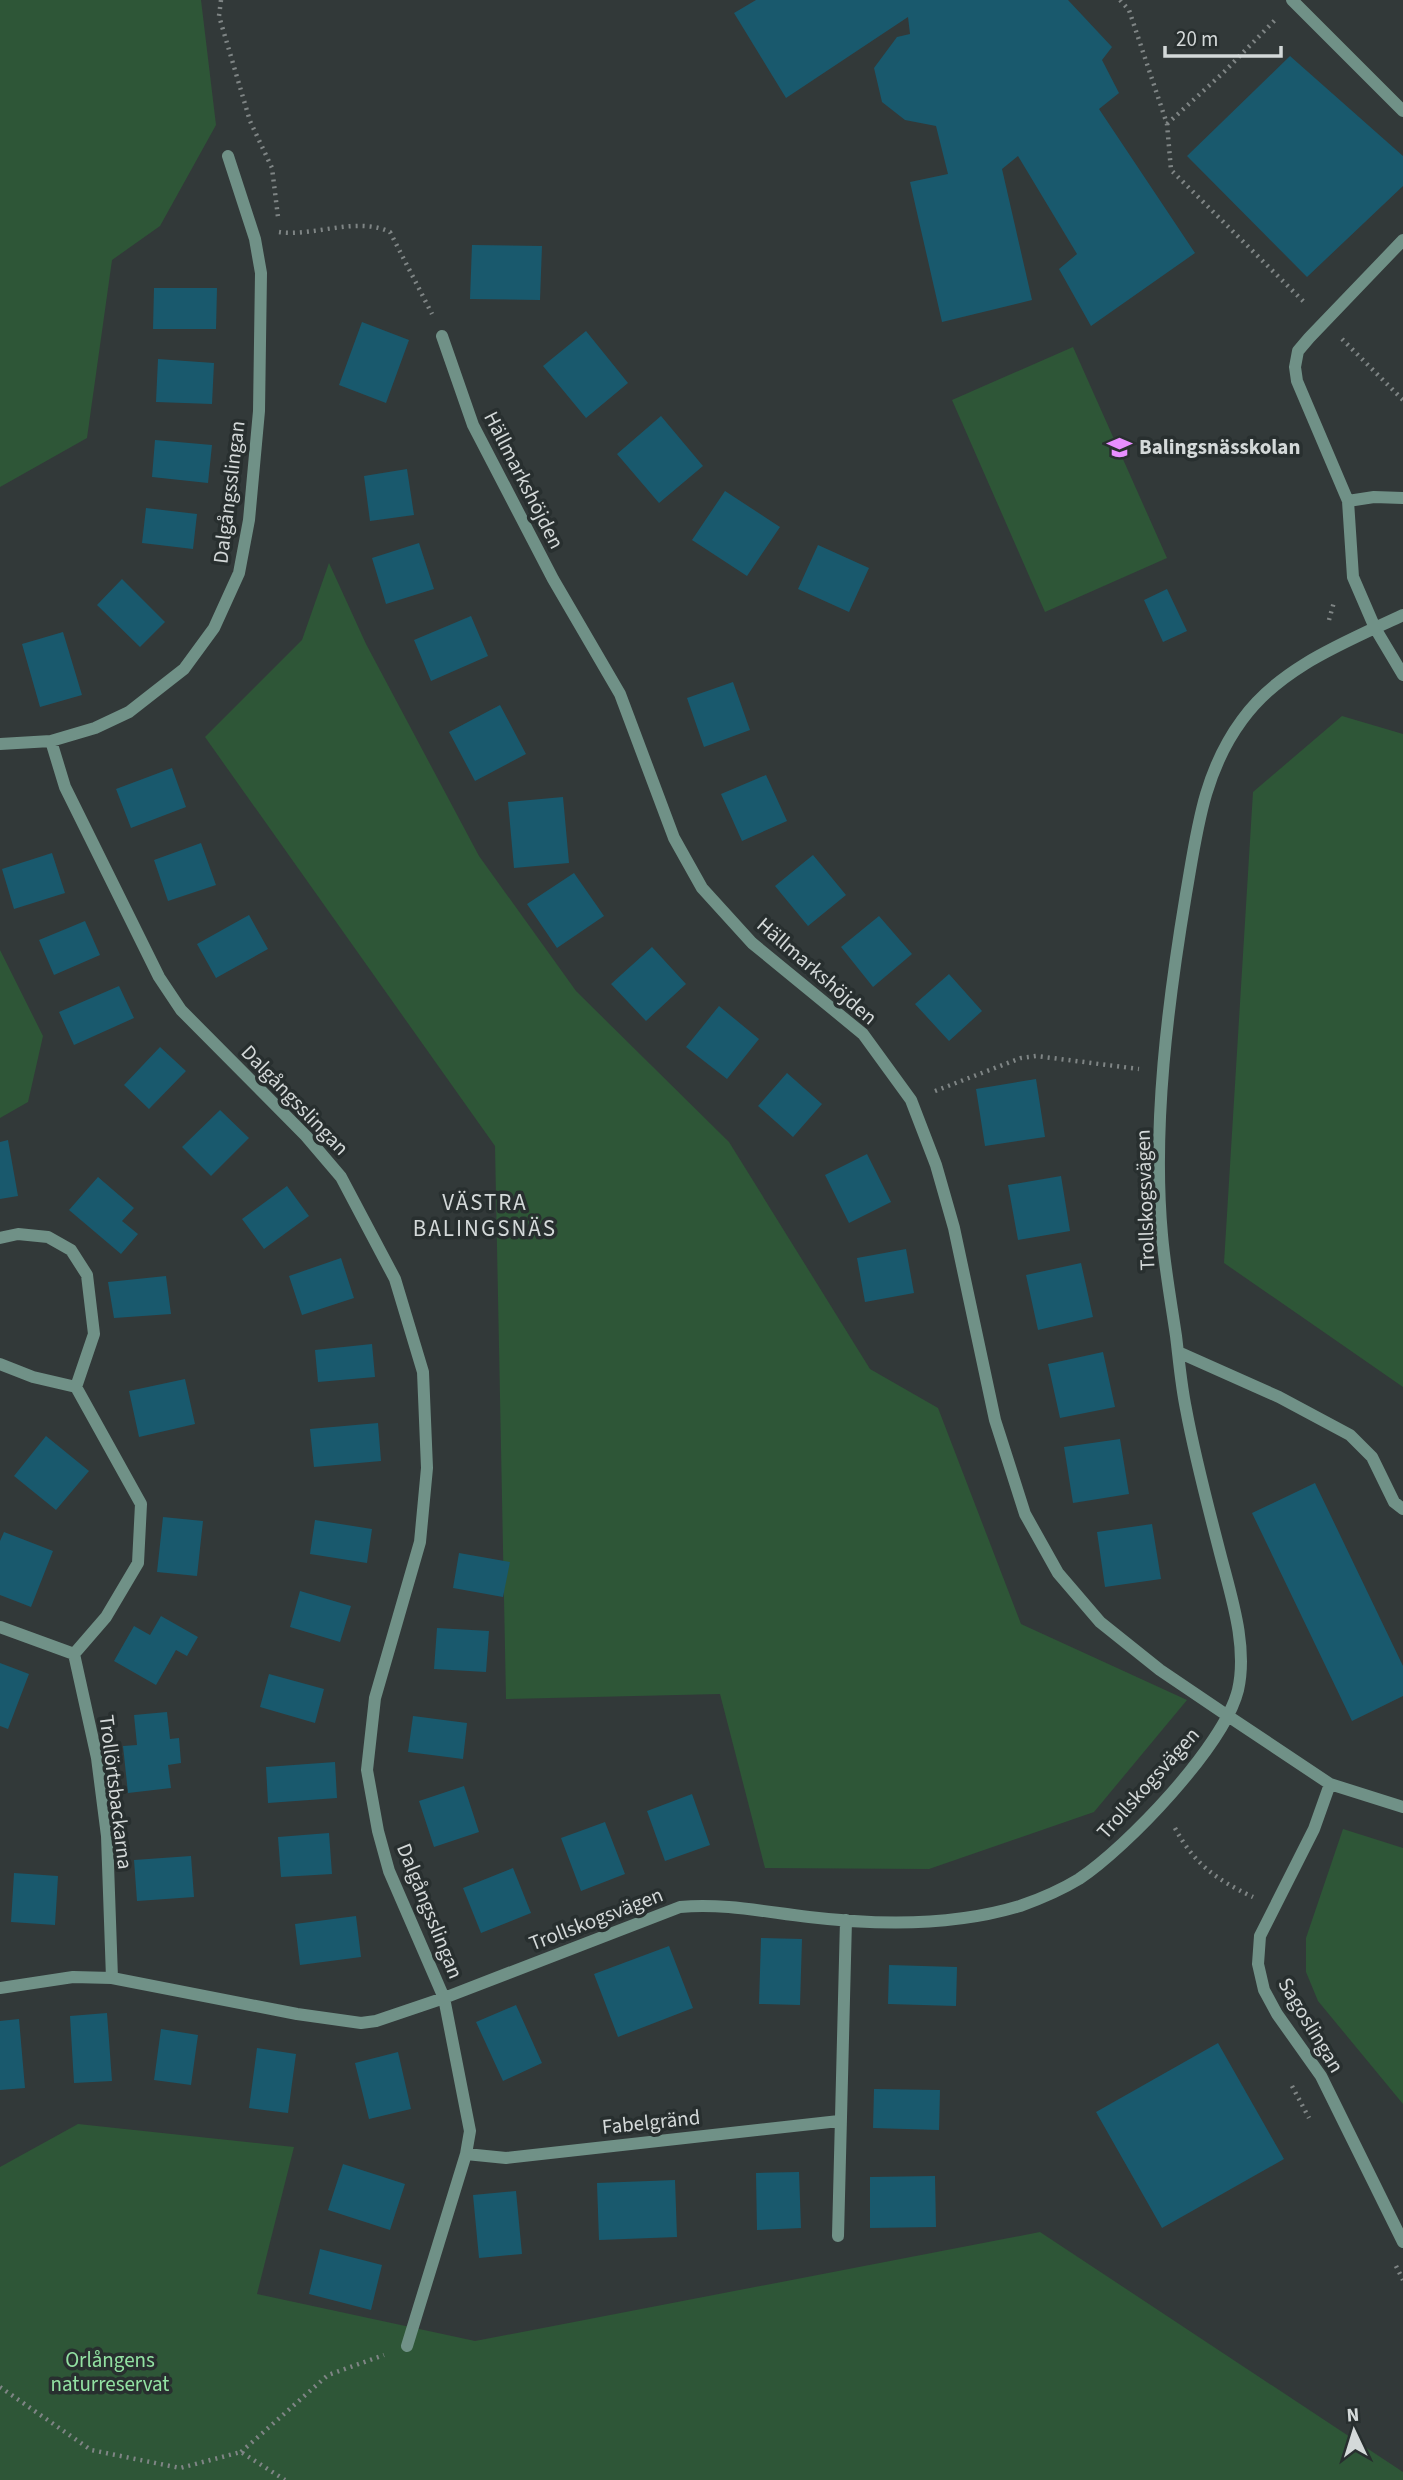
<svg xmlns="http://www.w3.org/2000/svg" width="1403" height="2480" font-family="'Source Sans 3',sans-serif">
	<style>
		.green { fill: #2e5637 }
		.building { fill: #19596d }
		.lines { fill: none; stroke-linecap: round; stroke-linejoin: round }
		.path { stroke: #7f8585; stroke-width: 4.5; stroke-dasharray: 2 5; stroke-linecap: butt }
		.minor { stroke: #709187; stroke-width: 12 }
		.labels { text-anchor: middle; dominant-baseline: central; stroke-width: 7; stroke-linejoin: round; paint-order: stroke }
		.poi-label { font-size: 21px; font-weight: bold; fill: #d4d9d9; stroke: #282f2f; text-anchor: start }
		.street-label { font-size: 21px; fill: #d4d9d9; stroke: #282f2f }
		.park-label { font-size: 21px; fill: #92e1a2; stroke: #282f2f }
		.neighbourhood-label { font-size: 23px; letter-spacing: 2px; fill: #d4d9d9; stroke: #282f2f }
	</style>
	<rect width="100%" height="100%" fill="#323939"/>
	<!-- green -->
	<path class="green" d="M0,0H201L216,125L160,226L112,260L87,438L0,487Z
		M1073,347L1167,558L1045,612L952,400Z
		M329,563L366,644L479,856L576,991L729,1142L870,1369L938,1408L1021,1624L1187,1700L1094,1812L929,1869L765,1868L720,1694L506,1699L495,1146L205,737L302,640Z
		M1342,716L1403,734V1387L1224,1263L1253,792Z
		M0,950L43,1036L28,1102L0,1118Z
		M1343,1829L1403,1848V2104L1318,2001L1306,1972V1938Z
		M78,2124L294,2147L257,2294L475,2341L1040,2232L1403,2472V2480H0V2167Z"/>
	<!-- building -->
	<path class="building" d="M756,0H1068L1112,47L1102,60L1119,93L1099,109L1195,253L1091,326L1059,269L1077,254L1018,156L1002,169L1032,300L942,322L910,182L948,174L936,126L905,120L882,102L874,68L897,37L910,34L908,17L786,98L734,13Z
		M1290,56L1403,156V186L1307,277L1187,156Z
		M472,245L542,246L540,300L470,299Z
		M154,288H217L216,329H153Z
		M362,322L409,340L386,403L339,385Z
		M586,331L628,383L586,418L543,366Z
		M158,359L214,363L212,404L156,402Z
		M661,416L703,466L659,503L617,454Z
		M155,440L212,445L208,483L152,477Z
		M407,469L414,515L370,521L364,476Z
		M725,491L780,527L747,576L692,540Z
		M146,508L197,514L193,549L142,543Z
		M419,543L434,589L386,604L372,558Z
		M818,545L869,568L849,612L798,589Z
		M122,579L165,622L140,647L97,605Z
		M1167,589L1187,631L1163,642L1144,600Z
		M471,616L488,656L431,681L414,640Z
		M63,632L82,695L40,707L22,644Z
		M733,682L750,730L704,747L687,698Z
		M500,705L526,754L475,781L449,732Z
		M172,768L186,807L131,828L116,789Z
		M766,775L787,821L742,841L721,794Z
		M563,797L569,863L514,868L508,802Z
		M201,843L216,885L168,901L154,860Z
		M52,853L65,893L14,909L2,869Z
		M813,855L846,895L808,926L775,886Z
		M574,873L604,916L557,948L527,904Z
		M249,915L268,949L216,978L197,944Z
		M879,916L912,954L873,987L841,947Z
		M85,921L100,955L54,975L39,940Z
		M652,947L686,984L646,1021L611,984Z
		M949,974L982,1011L949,1041L915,1004Z
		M119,986L134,1018L74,1045L59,1012Z
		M719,1006L759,1039L727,1079L686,1047Z
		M160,1047L186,1071L149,1109L124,1085Z
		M787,1073L822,1104L793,1137L758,1106Z
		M1036,1079L1045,1137L985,1146L976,1089Z
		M220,1110L249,1138L211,1176L182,1147Z
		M8,1140L18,1196L0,1199V1142Z
		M867,1154L891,1202L849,1223L825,1175Z
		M1061,1176L1070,1231L1018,1240L1008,1185Z
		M98,1177L134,1208L122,1221L138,1234L121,1254L69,1210Z
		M287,1186L309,1216L264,1249L242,1219Z
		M906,1249L914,1293L865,1302L857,1258Z
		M341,1258L354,1298L302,1315L289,1276Z
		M1081,1263L1093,1317L1038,1330L1026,1275Z
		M166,1276L171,1314L114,1318L108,1282Z
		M372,1344L375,1377L318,1382L315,1350Z
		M1103,1352L1115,1407L1060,1418L1048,1364Z
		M185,1379L195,1424L139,1437L129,1391Z
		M378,1423L381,1461L314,1467L310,1429Z
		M46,1436L89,1471L56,1510L14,1476Z
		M1120,1439L1129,1494L1073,1503L1064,1447Z
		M1315,1483L1403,1666V1696L1352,1721L1252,1513Z
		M163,1517L203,1521L197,1576L157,1572Z
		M315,1520L372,1529L367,1563L310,1554Z
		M1152,1524L1161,1579L1105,1587L1097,1532Z
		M4,1532L53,1551L31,1607L0,1595V1541Z
		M459,1553L510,1562L503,1597L453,1588Z
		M300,1591L351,1606L340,1642L290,1627Z
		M161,1616L198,1637L187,1656L176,1650L156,1685L114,1661L134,1626L150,1635Z
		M437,1628L489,1631L486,1672L434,1669Z
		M0,1663L29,1674L8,1729L0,1726Z
		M269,1674L324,1689L315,1723L260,1707Z
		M167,1712L170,1739L179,1738L181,1763L168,1765L171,1788L128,1793L123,1746L137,1745L134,1715Z
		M413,1716L467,1723L463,1759L408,1752Z
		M335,1762L337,1798L268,1803L266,1767Z
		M464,1786L479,1832L434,1847L419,1801Z
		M692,1794L710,1845L665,1861L647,1811Z
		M605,1822L625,1874L581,1891L561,1838Z
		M329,1833L332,1874L281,1877L278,1837Z
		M191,1856L194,1897L137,1901L134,1860Z
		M513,1868L531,1913L481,1933L463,1888Z
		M14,1873L58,1876L55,1925L11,1922Z
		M356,1916L361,1957L300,1965L295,1924Z
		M761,1938L802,1939L800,2005L759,2004Z
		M669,1946L693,2008L618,2037L594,1974Z
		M889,1965L957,1967L956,2006L888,2004Z
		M516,2005L542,2063L503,2081L476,2022Z
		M107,2013L112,2081L74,2083L70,2016Z
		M19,2019L25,2088L0,2090V2021Z
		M161,2029L198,2035L191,2085L154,2080Z
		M1218,2043L1284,2159L1162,2228L1096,2112Z
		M257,2048L296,2054L288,2113L249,2108Z
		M398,2052L411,2109L369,2119L355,2063Z
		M874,2089L940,2090L939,2130L873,2128Z
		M343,2164L405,2184L390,2230L328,2210Z
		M799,2172L801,2228L757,2230L756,2173Z
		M935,2176L936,2227L870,2228V2177Z
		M675,2180L677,2237L599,2240L597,2183Z
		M516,2191L522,2254L479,2258L473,2195Z
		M320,2249L382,2265L371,2310L309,2294Z"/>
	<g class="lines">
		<!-- path -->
		<path class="path" d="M221,0L219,16L250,121L272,168L278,217
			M1120,0L1129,10L1167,124L1171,170L1306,304
			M1167,124L1224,72L1276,19
			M279,232C313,237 357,216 390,232L432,314
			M1342,339L1403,400
			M1329,620L1334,602
			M935,1091L1021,1058L1036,1056L1139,1069
			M1175,1828C1194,1864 1217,1880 1253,1897
			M1292,2086L1309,2118
			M1396,2266L1403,2280
			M0,2387L91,2450L180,2468L241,2452L285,2480
			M241,2452L328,2375L384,2355"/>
		<!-- minor -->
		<path class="minor" d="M1292,0L1403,111
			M1403,240L1309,338L1298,351L1295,367L1297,381L1348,501L1374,497L1403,498
			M442,336L473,425L553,579L620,694L674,838L702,888L752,943L863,1034L911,1100L936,1165L954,1228L995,1420L1025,1514L1058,1573L1100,1622L1160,1670L1228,1716L1330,1784L1403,1807
			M1348,501L1353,577L1375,628L1403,675
			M51,741L65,787L159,977L181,1010L306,1136L341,1177L395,1279L423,1372L427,1468L420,1542L375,1698L367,1770L378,1831L389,1871L444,1998L470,2131L466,2154L407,2346
			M0,744L51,741L95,728L129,712L184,669L214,628L239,573L249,520L259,411L261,273L255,239L228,156
			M0,1238L18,1234L48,1237L71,1250L87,1275L94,1334L76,1387L141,1504L138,1563L106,1617L74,1654L97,1758L107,1836L112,1978
			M1178,1352L1279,1397L1350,1435L1372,1457L1394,1502L1403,1509
			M0,1364L33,1377L76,1387
			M0,1627L74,1654
			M1330,1784L1314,1829L1260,1936L1258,1964L1264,1990L1277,2014L1321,2076L1403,2242
			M0,1988L73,1977L112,1978L297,2014L361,2023L376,2021L444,1998L680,1907C724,1903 765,1912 809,1917C876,1925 955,1926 1020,1906C1040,1899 1061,1890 1079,1879C1127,1847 1224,1746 1238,1690C1248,1646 1231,1596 1220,1553C1208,1506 1195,1458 1186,1409C1181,1385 1179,1360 1176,1336C1171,1302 1165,1269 1162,1235C1152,1126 1168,1002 1186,894C1197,831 1203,773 1242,720C1280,667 1346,642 1403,615
			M466,2154L506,2158L839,2121
			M838,2236L846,1920"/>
	</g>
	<!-- icons -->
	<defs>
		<symbol id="school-bare" viewBox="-9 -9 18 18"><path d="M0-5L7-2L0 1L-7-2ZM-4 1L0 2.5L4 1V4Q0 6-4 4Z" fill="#e88eff" stroke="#282f2f" stroke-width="2.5" paint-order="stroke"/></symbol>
	</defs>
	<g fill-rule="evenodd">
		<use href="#school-bare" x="1102" y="430" width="35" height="35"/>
	</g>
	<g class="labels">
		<!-- poi labels -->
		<g class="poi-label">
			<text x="1139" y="447">Balingsnässkolan</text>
		</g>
		<!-- street labels -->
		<g class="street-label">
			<text transform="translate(524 480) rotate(63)">Hällmarkshöjden</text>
			<text transform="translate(229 492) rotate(-83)">Dalgångsslingan</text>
			<text transform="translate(817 971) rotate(41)">Hällmarkshöjden</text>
			<text transform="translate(295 1100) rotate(46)">Dalgångsslingan</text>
			<text transform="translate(1145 1200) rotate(-92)">Trollskogsvägen</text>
			<text transform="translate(1148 1783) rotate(-48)">Trollskogsvägen</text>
			<text transform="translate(116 1792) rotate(83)">Trollörtsbackarna</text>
			<text transform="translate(430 1911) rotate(68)">Dalgångsslingan</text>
			<text transform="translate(596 1919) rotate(-21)">Trollskogsvägen</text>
			<text transform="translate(1311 2025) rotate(59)">Sagoslingan</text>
			<text transform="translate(651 2122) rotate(-6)">Fabelgränd</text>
		</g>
		<!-- park labels -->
		<g class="park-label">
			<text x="110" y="2360">Orlångens<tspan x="110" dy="24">naturreservat</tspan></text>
		</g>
		<!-- neighbourhood labels -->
		<g class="neighbourhood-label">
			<text x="485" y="1202">VÄSTRA<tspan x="485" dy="26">BALINGSNÄS</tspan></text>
		</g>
	</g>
	<!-- north arrow -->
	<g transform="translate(1354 2431) rotate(356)" stroke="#282f2f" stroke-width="5" paint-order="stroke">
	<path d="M0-5L12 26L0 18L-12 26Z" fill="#d4d9d9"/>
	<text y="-10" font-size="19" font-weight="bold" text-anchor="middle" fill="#d4d9d9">N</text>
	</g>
	<!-- scale -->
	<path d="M1165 46v10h116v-10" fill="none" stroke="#d4d9d9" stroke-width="3.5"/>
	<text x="1176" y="46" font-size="21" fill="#d4d9d9" stroke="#282f2f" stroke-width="5" paint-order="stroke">20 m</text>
</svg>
